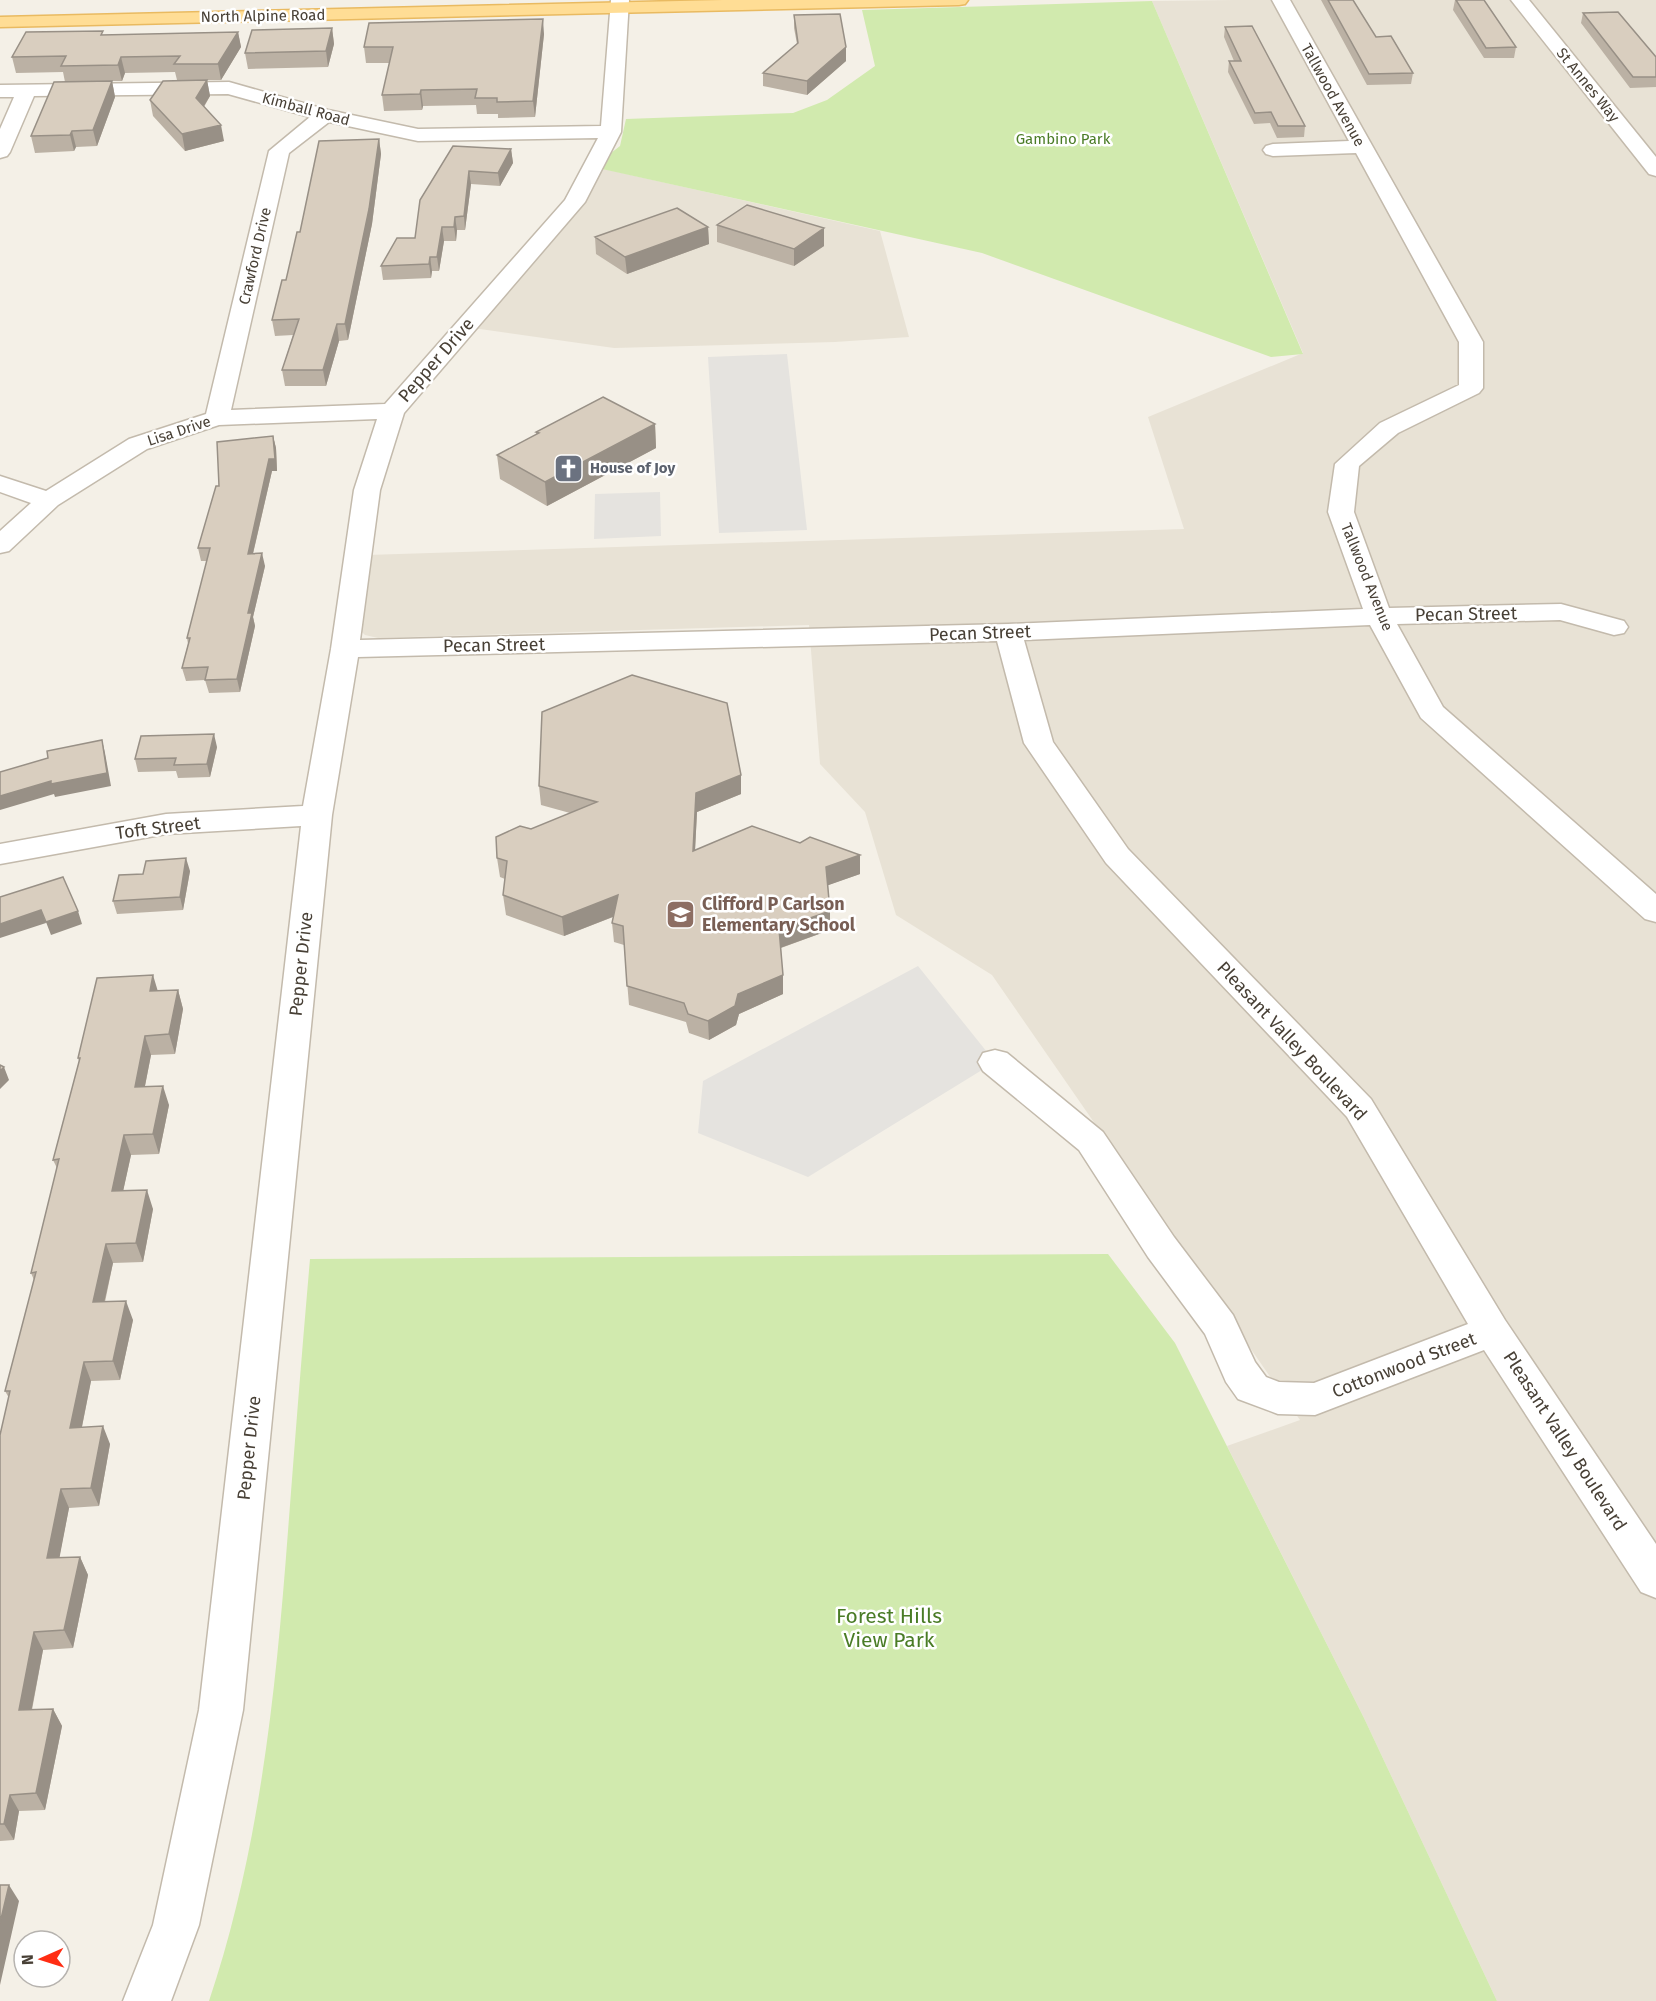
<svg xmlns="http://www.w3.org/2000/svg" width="1656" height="2001" font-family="'Fira Sans',sans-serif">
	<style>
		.residential { fill: #e8e2d5 }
		.green { fill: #d1eaae }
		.parking { fill: #e5e3df }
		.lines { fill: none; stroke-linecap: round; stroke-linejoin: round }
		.minor-casing { stroke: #c3baac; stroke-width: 3 }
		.major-casing { stroke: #e9ba61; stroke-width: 3 }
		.minor { fill: #fff; fill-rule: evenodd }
		.major { fill: #ffdd95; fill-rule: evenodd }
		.wall { fill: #bbb1a4 }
		.shaded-wall { fill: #989086 }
		.building { fill: #d9cebf; stroke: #989086; stroke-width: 1.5 }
		.labels { text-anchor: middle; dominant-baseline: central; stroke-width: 5; stroke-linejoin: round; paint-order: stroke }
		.far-street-label { font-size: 15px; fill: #484036; stroke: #fff }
		.far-park-label { font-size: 15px; fill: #4a7c26; stroke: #fff }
		.far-worship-label { font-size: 15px; font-weight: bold; fill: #5b616d; stroke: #fff; text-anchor: start }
		.street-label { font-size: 18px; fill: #484036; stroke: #fff }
		.education-label { font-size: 18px; font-weight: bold; fill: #785e54; stroke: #fff; text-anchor: start }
		.near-park-label { font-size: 21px; fill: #4a7c26; stroke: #fff }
	</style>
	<rect width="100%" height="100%" fill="#f4f0e7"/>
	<!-- residential -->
	<path class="residential" d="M1234,0H1656V2001H1497L1364,1718L1227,1446L1300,1420L992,975L896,915L865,812L820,764L809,625L378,638L365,635L358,628L367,555L1184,529L1148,417L1303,353L1152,1Z
		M604,169L880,231L909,337L835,342L614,348L473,328L561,232Z"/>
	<!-- green -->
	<path class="green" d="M1152,1L1303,354L1271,357L982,253L593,167L620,146L626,119L793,113L827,100L875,66L862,10Z
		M1108,1254L1175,1343L1364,1718L1497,2001H209C260,1849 276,1690 288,1531C295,1440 302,1350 310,1259Z"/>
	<!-- parking -->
	<path class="parking" d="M787,354L807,530L719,533L708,357Z
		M660,492L661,536L594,539L595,494Z
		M918,966L995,1062L808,1177L698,1133L703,1081Z"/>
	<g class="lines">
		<defs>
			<path id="minor" d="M611,0H629L621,132L585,202L404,413L380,490L360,640L1008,624L1363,609L1328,512L1335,464L1380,423L1459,385V342L1356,153L1273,156L1266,154L1263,150L1266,146L1273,144L1349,141L1272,0H1290L1483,342V388L1479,393L1398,433L1359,466L1354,512L1389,608L1561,604L1624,621L1628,627L1624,633L1614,635L1560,620L1397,624L1443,707L1656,894V922L1645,919L1421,718L1370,625L1024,640L1053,742L1128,849L1371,1099L1505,1320L1656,1544V1598L1641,1592L1484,1350L1315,1415L1278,1414L1238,1399L1226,1382L1205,1334L1148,1257L1079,1150L983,1071L978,1062L983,1053L995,1050L1007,1053L1103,1132L1174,1237L1233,1315L1255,1362L1266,1377L1279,1382L1314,1383L1468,1324L1347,1117L1106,863L1024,743L997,641L358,657L332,815L243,1710L199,1925L171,2001H123L153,1925L199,1710L301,826L166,834L0,864V844L166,814L303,806L331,649L354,490L377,419L219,425L147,449L58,505L9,551L0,553V531L31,503L0,492V476L46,491L129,439L206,414L269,151L310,117L228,94L34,96L10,152L7,156L0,158V129L14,97H0V85L229,82L328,110L418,129L601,126ZM329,122L418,141L598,138L565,200L385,404L231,410L289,153Z
				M1511,0H1529L1656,157V176L1649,174Z"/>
			<path id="major" d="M723,0H968L965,4L959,5L0,27V17Z"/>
		</defs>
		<!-- minor casing -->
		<use href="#minor" class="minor-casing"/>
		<!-- major casing -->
		<use href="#major" class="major-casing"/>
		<!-- minor -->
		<use href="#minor" class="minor"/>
		<!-- major -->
		<use href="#major" class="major"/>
	</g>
	<!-- wall -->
	<path class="wall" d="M1321,0H1353L1376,37L1413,73L1411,84L1367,85Z
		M1455,0H1484L1516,47L1514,58H1484L1453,10Z
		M1583,13L1656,57V87L1630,88L1581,23Z
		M794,15L846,47V61L807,95L763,86V73L797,44L794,28Z
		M1225,27L1305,126L1304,137L1277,138L1270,123L1254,124L1228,72L1229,61H1234L1224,37Z
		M332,28L334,44L328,67L248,69L245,53Z
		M238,32L241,47L221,80H177L175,72L125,73L122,81H96H112L115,97L97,146L76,147L74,151L35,153L31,136L65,82L63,72L16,73L12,57L104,35Z
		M544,34L535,117L498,118V114H477L476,105L423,106L422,110L384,111L382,95L390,63H366L364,47Z
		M207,80L210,96L204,107L224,141L185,151L153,116L150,100Z
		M379,139L381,154L372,224L348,340L339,341L326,386H285L282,370L293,335L275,336L272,320L286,280L300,232Z
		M453,146L511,149L513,163L500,186L471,184L465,230H457L456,241H444L439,271H432L431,278L383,280L381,266L415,238Z
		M717,225L824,228V246L794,266L717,242Z
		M708,227L709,244L627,274L596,254L595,237Z
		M655,424L656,448L547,506L500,479L497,455L536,435V432Z
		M273,436L276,448L277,471H272L253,554L265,566L253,617L255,626L240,692L209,693L205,680L186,681L182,668L188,644L187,638L207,561H201L198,548L219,486Z
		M217,747L210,777L178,778L176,771L138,772L135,759Z
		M539,786L741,794L697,812L695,850L800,843L860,855V874L828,885L830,911V930L781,948L783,994L739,1014L736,1025L709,1040L689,1033L686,1022L629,1005L624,945L614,942L612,923L613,917L564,936L506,915L503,895L505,879L500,877L497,858L570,813L541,805Z
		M190,871L183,910L117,914L113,901Z
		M178,990L183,1009L175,1054L151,1055L145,1086L169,1105L159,1154L131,1155L123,1191L153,1209L143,1262L113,1263L105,1302L133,1320L120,1380L91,1381L82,1427L110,1444L99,1506L69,1508L59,1558L80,1557L88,1575L73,1648L43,1650L32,1710L53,1709L62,1726L45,1810L19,1811L14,1840L0,1841V1435L9,1398L5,1391L34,1280L31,1273L57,1168L53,1160L79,1061L78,1058L158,991Z"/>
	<!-- shaded-wall -->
	<path class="shaded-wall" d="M543,19L544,34L535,117L533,101Z
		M332,28L334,44L328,67L326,51Z
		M238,32L241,47L221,80L218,64Z
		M846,47V61L807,95V81Z
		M121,57L125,73L122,81L118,65Z
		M207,80L210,96L199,114L196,98Z
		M112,81L115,97L97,146L93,130Z
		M421,90L423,106L422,110L420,94Z
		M221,125L224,141L185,151L182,134Z
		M72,131L76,147L74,151L70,135Z
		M379,139L381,154L372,224L348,340L345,324Z
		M511,149L513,163L500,186L498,173Z
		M469,171L471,184L465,230L464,216Z
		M455,217L457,230L456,241L454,227Z
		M442,227L444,241L439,271L437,257Z
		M708,227L709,244L627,274L625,257Z
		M824,228V246L794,266V249Z
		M430,257L432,271L431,278L429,264Z
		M337,324L339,341L326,386L323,370Z
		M655,424L656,448L547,506L545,482Z
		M273,436L276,448L277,471H272L250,566L248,554Z
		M262,553L265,566L253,617L255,626L240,692L237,679L248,613Z
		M214,734L217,747L210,777L207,764Z
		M102,740L105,753L111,786L55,797L54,794L0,810V796Z
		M741,775V794L697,812L694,870L693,851L696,793Z
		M860,855V874L826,886V867Z
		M186,858L190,871L183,910L180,897Z
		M618,895L620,914L564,936L562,917Z
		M41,910L46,923L0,938V924Z
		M78,911L82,924L51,935L46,922Z
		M830,911V930L780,948L779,929Z
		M153,975L159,995L150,991Z
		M783,975V994L739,1014L736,1025L709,1040L708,1021L738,994Z
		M178,990L183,1009L175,1054L169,1034Z
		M145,1036L151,1055L141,1106L135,1087Z
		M4,1067L9,1080L0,1089V1071Z
		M163,1086L169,1105L159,1154L153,1134Z
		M124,1135L131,1155L119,1210L112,1191Z
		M147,1190L153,1209L143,1262L136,1243Z
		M106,1244L113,1263L100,1321L93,1302Z
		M126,1301L133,1320L120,1380L113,1361Z
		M84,1362L91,1381L78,1446L70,1428Z
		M103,1426L110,1444L99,1506L91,1488Z
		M61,1489L69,1508L56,1576L47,1558Z
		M80,1557L88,1575L73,1648L64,1630Z
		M34,1632L43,1650L28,1728L19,1710Z
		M53,1709L62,1726L45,1810L36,1793Z
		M10,1795L19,1811L14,1840L4,1824Z
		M9,1885L19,1901L0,1985V1923Z"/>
	<!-- building -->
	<path class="building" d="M1328,0H1353L1376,37L1391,36L1413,73L1369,74Z
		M1456,0H1484L1516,47L1486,48Z
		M1618,12L1656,57V77H1633L1583,13Z
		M840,14L846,47L807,81L763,73L798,43L794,15Z
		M543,19L533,101L497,102V98H475L477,89L421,90L420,94L382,95L393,47H364L369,23Z
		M1252,26L1305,126H1278L1271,112L1255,113L1229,61H1241L1225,27Z
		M332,28L326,51L245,53L252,30Z
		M103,31L101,35L238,32L218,64H174L180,56L121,57L118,65L61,66L66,56L12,57L26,32Z
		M207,80L196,98L221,125L182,134L150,100L163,81Z
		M112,81L93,130L72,131L70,135L31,136L54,82Z
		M379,139L369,209L345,324H337L323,370H282L299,319L272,320L282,280H286L297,232H300L319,141Z
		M453,146L511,149L498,173L469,171L464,216L455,217L454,227H442L437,257H430L429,264L381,266L397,238H415L420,200Z
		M747,205L824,228L794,249L717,225Z
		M677,208L708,227L625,257L595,237Z
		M603,397L655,424L545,482L497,455L539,433L536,432Z
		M273,436L275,459H269L248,554L262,553L248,613H252L237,679L205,680L208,667L182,668L190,638H187L210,548H198L216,486H219L217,442Z
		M632,675L727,703L741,775L696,793L693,851L752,826L800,843L810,837L860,855L826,867L830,911L779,929L783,975L738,994L735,1006L708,1021L688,1014L684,1003L627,986L623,926L612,923L618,895L562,917L503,895L507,861L497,858L496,837L520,826L531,829L597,802L539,786L542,712Z
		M214,734L207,764L174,765L176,758L135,759L141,736Z
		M102,740L107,773L51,784V781L0,796V772L48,758L47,751Z
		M186,858L180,897L113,901L119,875L143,874L146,861Z
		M63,877L78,911L46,922L41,910L0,924V897Z
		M153,975L150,991L178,990L169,1034L145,1036L135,1087L163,1086L153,1134L124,1135L112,1191L147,1190L136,1243L106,1244L93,1302L126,1301L113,1361L84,1362L70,1428L103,1426L91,1488L61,1489L47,1558L80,1557L64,1630L34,1632L19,1710L53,1709L36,1793L10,1795L4,1824H0V1435L10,1391H5L36,1272L31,1273L59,1159L53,1160L80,1058H78L97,978Z
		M0,1065L4,1067L0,1071Z
		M0,1885H9L0,1923Z"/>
	<!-- icons -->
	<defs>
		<symbol id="church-square" viewBox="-11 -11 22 22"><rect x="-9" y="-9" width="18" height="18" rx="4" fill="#6b7280" stroke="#fff"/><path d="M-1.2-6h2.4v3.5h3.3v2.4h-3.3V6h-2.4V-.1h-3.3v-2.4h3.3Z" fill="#fff"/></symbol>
		<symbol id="school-square" viewBox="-11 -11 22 22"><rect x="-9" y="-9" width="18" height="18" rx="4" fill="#8d6e63" stroke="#fff"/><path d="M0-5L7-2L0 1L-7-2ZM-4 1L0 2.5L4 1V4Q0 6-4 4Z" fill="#fff"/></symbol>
	</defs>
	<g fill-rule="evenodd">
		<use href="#church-square" x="552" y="452" width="33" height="33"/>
		<use href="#school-square" x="664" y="898" width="33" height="33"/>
	</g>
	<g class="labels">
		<!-- far-street labels -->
		<g class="far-street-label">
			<text transform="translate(263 16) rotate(-1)">North Alpine Road</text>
			<text transform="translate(1588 85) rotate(51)">St Annes Way</text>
			<text transform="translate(1333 95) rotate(61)">Tallwood Avenue</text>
			<text transform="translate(306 109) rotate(15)">Kimball Road</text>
			<text transform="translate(255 256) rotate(-77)">Crawford Drive</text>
			<text transform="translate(179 431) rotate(-18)">Lisa Drive</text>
			<text transform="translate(1367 577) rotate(68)">Tallwood Avenue</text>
		</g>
		<!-- far-park labels -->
		<g class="far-park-label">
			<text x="1063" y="139">Gambino Park</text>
		</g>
		<!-- far-worship labels -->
		<g class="far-worship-label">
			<text x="590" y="468">House of Joy</text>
		</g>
		<!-- street labels -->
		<g class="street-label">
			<text transform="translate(436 360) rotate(-49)">Pepper Drive</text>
			<text transform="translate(1466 614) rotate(-1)">Pecan Street</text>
			<text transform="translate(980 633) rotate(-2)">Pecan Street</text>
			<text transform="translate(494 645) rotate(-1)">Pecan Street</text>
			<text transform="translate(158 828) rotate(-7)">Toft Street</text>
			<text transform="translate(301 964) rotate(-84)">Pepper Drive</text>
			<text transform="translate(1292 1041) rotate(47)">Pleasant Valley Boulevard</text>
			<text transform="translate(1404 1365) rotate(-21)">Cottonwood Street</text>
			<text transform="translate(1565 1441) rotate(57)">Pleasant Valley Boulevard</text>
			<text transform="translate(249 1448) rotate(-84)">Pepper Drive</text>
		</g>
		<!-- education labels -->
		<g class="education-label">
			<text x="702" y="904">Clifford P Carlson<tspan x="702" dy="21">Elementary School</tspan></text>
		</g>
		<!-- near-park labels -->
		<g class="near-park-label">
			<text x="889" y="1616">Forest Hills<tspan x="889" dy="24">View Park</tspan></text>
		</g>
	</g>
	<!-- north arrow -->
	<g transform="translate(42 1959) rotate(267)"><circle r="28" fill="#ffffff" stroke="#b6b3af" stroke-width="1.5"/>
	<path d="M0-4.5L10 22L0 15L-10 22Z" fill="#ff2d13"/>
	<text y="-9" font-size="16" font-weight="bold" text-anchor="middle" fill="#484036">N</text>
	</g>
</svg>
